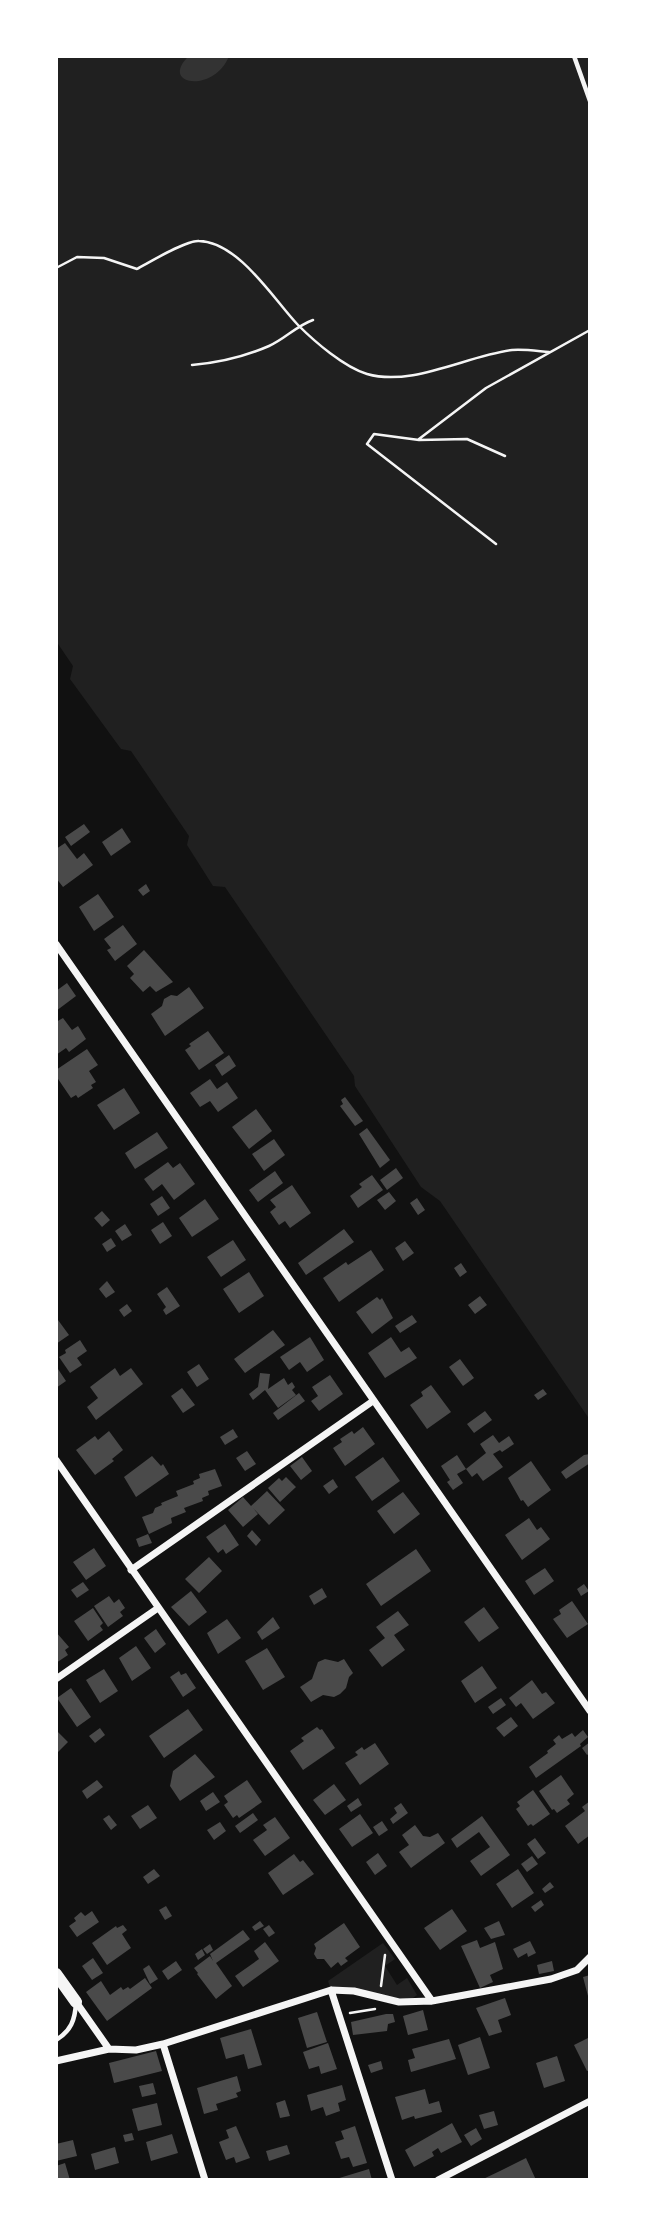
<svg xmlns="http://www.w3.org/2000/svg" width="646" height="2236" font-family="'Work Sans',sans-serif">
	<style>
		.green { fill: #202020 }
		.water { fill: #333 }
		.building { fill: #4a4a4a }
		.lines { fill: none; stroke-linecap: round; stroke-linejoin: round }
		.path { stroke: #f5f5f5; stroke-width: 2.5 }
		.service { stroke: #f5f5f5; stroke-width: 4.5 }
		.minor { stroke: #f5f5f5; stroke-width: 7 }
		.tertiary { stroke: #f5f5f5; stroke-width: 12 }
	</style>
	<rect width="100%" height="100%" fill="#111"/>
	<!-- green -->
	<path class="green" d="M56,56H590V1420L440,1201L421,1187L355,1086L354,1076L225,887L213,886L187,845L189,836L131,751L121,749L70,679L73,666L56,641Z
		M383,1943L395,1959L385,1966L397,1985L407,1978L417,1995L410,2000C382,1997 359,1988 330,1987L328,1981Z"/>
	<!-- water -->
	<path class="water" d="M189,56H229C214,94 158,85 189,56Z"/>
	<!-- building -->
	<path class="building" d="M84,824L90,832L71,846L65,837Z
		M122,828L131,842L111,856L102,842Z
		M65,843L77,859L84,853L93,865L63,887L56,878V849Z
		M146,884L150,891L143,896L138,890Z
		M98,894L114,917L94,931L79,907Z
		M123,925L137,944L115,961L107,950L111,948L104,939Z
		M144,950L173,982L156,992L150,986L143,992L130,978L134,974L127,966Z
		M67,983L76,996L56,1011V991Z
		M189,987L204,1008L165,1036L151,1014L162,1006L164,999L171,995L177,996Z
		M63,1018L72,1030L78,1026L86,1039L69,1052L66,1048L56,1055V1022Z
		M208,1031L224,1053L199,1070L185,1050L191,1046L189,1044Z
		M87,1049L98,1065L89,1071L96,1082L91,1085L93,1088L78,1098L76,1095L71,1098L56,1076V1070Z
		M229,1055L236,1066L222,1076L215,1065Z
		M210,1079L217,1089L227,1082L238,1098L218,1112L210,1101L200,1107L190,1093Z
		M124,1088L140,1113L114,1130L97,1105Z
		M345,1097L363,1121L355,1126L340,1106L343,1104L341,1100Z
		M256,1109L272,1131L249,1149L232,1127Z
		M367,1128L390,1160L380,1168L359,1134Z
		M157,1132L168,1148L135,1169L125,1153Z
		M274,1139L285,1155L264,1171L252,1154Z
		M168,1162L173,1168L180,1163L195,1184L174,1200L162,1184L153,1191L144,1179Z
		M396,1168L403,1178L387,1190L380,1180Z
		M275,1171L283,1183L258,1202L249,1190Z
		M372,1175L383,1190L358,1208L350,1196L362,1187L359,1184Z
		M292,1185L311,1213L290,1228L285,1221L279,1225L270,1212L276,1207L270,1200Z
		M389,1192L396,1201L385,1210L377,1200Z
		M162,1196L170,1208L158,1216L150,1204Z
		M417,1198L425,1210L418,1215L410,1203Z
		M205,1199L219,1219L192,1237L179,1218Z
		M102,1211L110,1220L102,1227L94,1218Z
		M163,1222L172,1236L160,1244L151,1230Z
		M125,1224L132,1235L122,1241L115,1231Z
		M344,1229L354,1242L306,1275L298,1263Z
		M111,1238L116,1246L107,1252L102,1244Z
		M233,1240L246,1260L221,1277L207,1257Z
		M405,1241L414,1253L403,1261L395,1248Z
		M371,1250L384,1270L339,1302L323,1278L346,1262L348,1265Z
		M461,1263L467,1272L460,1277L454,1268Z
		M249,1272L264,1296L239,1313L223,1289Z
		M107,1281L115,1292L106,1298L99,1289Z
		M167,1287L180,1306L166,1315L163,1310L166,1307L157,1294Z
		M480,1296L487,1305L475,1314L468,1305Z
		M377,1297L380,1300L382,1298L393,1318L372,1334L356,1312Z
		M127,1304L132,1311L124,1317L119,1310Z
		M412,1315L417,1322L400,1333L395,1326Z
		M58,1320L69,1335L56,1344V1322Z
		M273,1330L285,1345L245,1373L234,1359Z
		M310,1337L324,1360L307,1372L300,1362L289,1370L280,1357Z
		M391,1337L401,1352L409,1347L417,1358L385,1378L368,1353Z
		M80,1340L87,1351L77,1358L82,1365L70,1373L59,1357L66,1353L65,1350Z
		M460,1359L474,1378L463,1386L449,1367Z
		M199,1364L209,1379L197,1387L187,1372Z
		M56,1366L66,1381L56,1388Z
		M115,1368L120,1376L131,1368L143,1384L96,1420L87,1407L98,1398L90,1387Z
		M260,1373L270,1374L268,1389L284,1378L288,1385L292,1382L295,1387L292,1390L296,1395L278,1408L265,1390L253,1400L249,1394L258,1387Z
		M330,1375L343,1394L319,1411L311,1401L318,1396L312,1387Z
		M431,1385L451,1412L427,1429L410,1405L423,1396L421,1392Z
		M182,1388L195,1405L183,1413L171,1396Z
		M543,1389L547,1394L538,1400L534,1395Z
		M299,1393L305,1401L278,1420L273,1413Z
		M485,1411L492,1420L474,1433L467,1424Z
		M363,1427L375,1444L345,1466L333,1448L342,1442L340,1439L352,1431L354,1434Z
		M233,1429L238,1437L225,1445L220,1437Z
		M109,1431L123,1450L112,1459L114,1461L95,1475L76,1450L95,1436L98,1440Z
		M493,1435L499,1443L509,1436L514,1444L502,1452L500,1450L493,1454L503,1467L483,1481L477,1473L472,1477L466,1469L486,1453L480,1444Z
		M247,1451L256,1464L245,1471L236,1458Z
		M590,1454V1463L566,1479L561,1472L584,1455Z
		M457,1455L466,1469L457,1474L463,1483L453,1490L447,1482L450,1480L441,1466Z
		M152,1456L161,1466L163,1464L169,1474L136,1497L124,1477Z
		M302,1457L312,1471L301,1480L290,1466Z
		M383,1457L400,1481L372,1501L355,1477Z
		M531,1461L551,1490L528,1507L523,1500L521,1501L508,1478Z
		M215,1469L222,1486L208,1491L209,1495L202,1498L203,1501L184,1508L186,1512L171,1518L172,1523L149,1534L142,1517L153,1513L155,1508L162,1505L161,1503L178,1496L176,1491L194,1484L193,1481L200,1478L199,1474Z
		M286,1477L296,1487L280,1502L268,1488L279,1478L282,1481Z
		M333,1479L338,1487L329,1494L323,1486Z
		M267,1491L285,1510L269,1525L253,1508L258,1514L243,1527L228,1510L243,1497L251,1506Z
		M403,1492L420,1514L394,1534L377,1511Z
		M529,1518L537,1530L541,1527L550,1539L522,1560L505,1535Z
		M225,1524L239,1545L226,1554L223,1549L218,1553L206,1537Z
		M252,1530L261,1540L256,1546L247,1536Z
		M148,1534L152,1543L139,1547L136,1539Z
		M94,1548L106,1566L86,1580L73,1562Z
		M416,1549L431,1571L381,1606L366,1584Z
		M209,1557L222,1571L199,1593L185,1579Z
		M545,1568L554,1581L534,1595L525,1581Z
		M83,1582L89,1590L77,1598L71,1590Z
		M584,1584L589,1591L581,1596L577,1589Z
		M322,1588L327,1597L314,1605L309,1596Z
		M191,1591L207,1612L189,1626L171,1607Z
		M109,1596L114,1603L119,1599L125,1608L120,1612L123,1616L108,1627L94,1606Z
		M572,1601L588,1624L567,1638L553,1619L561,1614L559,1610Z
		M484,1607L499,1628L479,1642L464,1622Z
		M93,1608L103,1623L100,1626L103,1630L88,1641L74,1621Z
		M398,1611L409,1625L394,1635L405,1650L382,1667L369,1650L385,1638L376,1627Z
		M273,1617L280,1628L262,1640L257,1632Z
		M227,1619L241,1638L218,1654L207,1633Z
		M156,1629L166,1644L155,1653L144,1638Z
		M56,1632L69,1647L65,1650L68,1655L56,1663Z
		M136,1646L151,1668L132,1681L119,1658Z
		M267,1648L285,1677L263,1690L245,1661Z
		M325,1659L338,1662L344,1659L353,1673L349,1677L346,1688L340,1694L334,1697L323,1695L311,1702L300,1687L312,1679L318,1662Z
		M482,1666L497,1688L475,1703L461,1681Z
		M104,1669L118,1691L100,1703L86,1680Z
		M179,1671L181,1675L186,1673L196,1688L183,1697L170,1677Z
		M532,1680L542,1694L546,1692L555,1703L533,1719L521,1703L516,1707L509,1698Z
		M71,1688L91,1717L77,1727L57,1698Z
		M501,1698L506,1705L493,1714L488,1707Z
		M188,1709L203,1730L164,1758L149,1736Z
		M511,1717L518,1726L504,1737L496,1728Z
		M317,1727L320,1730L322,1729L335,1748L303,1770L290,1751L304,1741L301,1738Z
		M100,1728L105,1735L95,1743L89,1736Z
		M56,1730L68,1742L56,1754Z
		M583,1730L588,1737L580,1744L581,1746L536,1778L529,1767L548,1753L547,1751L556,1744L553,1740L559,1735L562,1739L572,1733L575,1737Z
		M590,1742V1753L587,1755L582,1748Z
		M375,1743L389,1764L360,1785L345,1763L358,1755L355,1752L362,1747L364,1750Z
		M195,1754L215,1777L180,1801L170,1786L173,1771Z
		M561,1775L574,1794L567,1800L570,1804L557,1813L554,1809L552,1810L539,1791Z
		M97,1780L103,1787L87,1799L82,1791Z
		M247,1780L262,1802L239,1818L237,1815L233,1818L224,1805L228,1802L224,1796Z
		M334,1784L346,1800L325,1815L313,1800Z
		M533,1790L550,1814L533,1826L531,1824L528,1826L516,1809L520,1806L517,1802Z
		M213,1792L220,1802L206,1811L200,1801Z
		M358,1798L362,1805L351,1812L347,1806Z
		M590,1801V1835L578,1844L565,1826L585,1811L582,1807Z
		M401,1803L408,1813L393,1824L390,1819L397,1813L394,1808Z
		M148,1805L157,1818L140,1829L131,1816Z
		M253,1813L258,1820L240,1833L235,1826Z
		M360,1814L373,1833L352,1847L339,1829Z
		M109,1815L117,1825L111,1830L103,1819Z
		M482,1816L510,1855L481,1876L470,1861L490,1847L479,1832L457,1848L451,1839Z
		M275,1817L290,1838L265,1856L253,1840L267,1830L263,1825Z
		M382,1821L388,1830L379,1836L373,1827Z
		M220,1822L226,1831L214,1840L207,1830Z
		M415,1825L423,1836L430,1837L438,1833L445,1843L411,1868L399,1852L409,1845L402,1835Z
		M535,1838L546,1853L538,1859L527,1844Z
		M378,1853L387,1866L375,1875L366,1862Z
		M294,1854L300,1862L303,1860L314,1874L283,1895L268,1873Z
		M532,1856L538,1864L527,1872L521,1864Z
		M154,1869L160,1876L148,1884L143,1877Z
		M518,1869L534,1893L512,1908L496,1884Z
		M550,1882L554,1887L545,1893L542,1889Z
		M541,1900L544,1905L535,1912L531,1907Z
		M166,1906L172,1916L165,1920L159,1910Z
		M452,1909L467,1931L440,1950L424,1928Z
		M92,1911L99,1922L77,1937L69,1926L76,1921L74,1918L81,1912L85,1916Z
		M260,1921L264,1926L255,1931L252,1927Z
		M499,1921L505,1935L491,1939L484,1928Z
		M344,1923L360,1947L345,1958L348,1961L341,1966L338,1962L331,1968L324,1959H317L314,1954L316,1948L314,1944Z
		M123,1925L127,1930L122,1934L131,1948L107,1965L92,1943L116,1926L117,1928Z
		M269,1925L275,1933L269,1937L263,1929Z
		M243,1930L250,1939L216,1963L232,1986L216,1999L197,1974L198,1973L194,1968L210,1956L213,1961L210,1954Z
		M477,1940L480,1948L495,1942L503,1969L490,1975L493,1982L480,1988L461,1946Z
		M530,1941L536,1953L528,1957L527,1953L518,1958L513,1949Z
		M265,1942L279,1961L243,1987L235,1976L259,1959L254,1951Z
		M210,1944L213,1950L207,1954L203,1949Z
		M202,1949L205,1955L198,1960L195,1954Z
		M93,1958L103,1973L92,1980L82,1966Z
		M176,1961L182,1970L168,1980L162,1971Z
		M552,1961L554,1971L539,1974L537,1965Z
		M149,1965L158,1979L150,1984L143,1969Z
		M590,1975V1995L588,1996L583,1977Z
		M145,1978L152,1988L107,2021L86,1992L101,1981L110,1995L121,1987L123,1990L128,1987L130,1989Z
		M505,1998L511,2015L498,2020L502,2032L489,2036L476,2008Z
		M423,2010L428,2030L408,2035L403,2016Z
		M317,2012L327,2042L307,2048L298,2018Z
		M386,2014H393L395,2022L388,2024L387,2031L353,2035L351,2022Z
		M251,2029L262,2065L248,2069L244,2054L226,2059L220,2038Z
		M480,2037L490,2068L468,2075L458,2045Z
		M590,2037V2070L587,2071L574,2045Z
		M449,2039L456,2059L411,2072L408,2060L415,2058L412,2049Z
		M328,2043L337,2069L321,2074L319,2066L309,2069L303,2052Z
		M156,2051L162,2071L114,2083L109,2063Z
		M557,2056L565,2081L544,2088L536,2063Z
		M381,2061L383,2069L371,2073L368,2065Z
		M237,2076L241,2091L236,2093L238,2097L216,2104L218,2110L204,2114L197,2088Z
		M153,2083L156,2094L142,2097L139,2086Z
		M342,2085L346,2100L338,2103L340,2111L326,2116L323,2107L311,2111L307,2095Z
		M425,2089L429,2104L439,2101L442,2112L415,2119L414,2116L402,2120L395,2097Z
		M285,2100L290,2116L280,2118L276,2103Z
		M157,2103L162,2125L138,2131L132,2109Z
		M494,2111L498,2125L484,2129L479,2115Z
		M452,2123L462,2142L441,2153L438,2148L432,2152L434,2156L414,2167L405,2150Z
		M236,2126L250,2158L236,2163L234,2157L226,2160L219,2142L229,2138L226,2130Z
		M355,2126L367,2163L353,2167L349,2157L341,2159L335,2142L344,2139L341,2131Z
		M476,2128L482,2139L471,2146L464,2135Z
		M132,2133L134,2140L125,2142L123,2135Z
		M172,2134L178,2153L151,2161L146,2142Z
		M73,2140L77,2156L56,2161V2144Z
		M287,2145L290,2154L269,2161L266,2151Z
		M115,2147L119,2163L95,2170L91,2154Z
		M526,2158L536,2180H481L500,2171Z
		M65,2163L70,2180H56V2166Z
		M369,2169L372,2180H336V2179Z"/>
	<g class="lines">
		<!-- path -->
		<path class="path" d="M56,268L77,257L104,258L137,269C150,262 186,240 199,241C239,242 274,300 298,325C315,342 344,367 367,374C412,387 466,356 512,350C524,349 537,351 549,352
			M192,365C217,363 246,356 269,346C285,339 296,326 313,320
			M419,439L486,388L590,330
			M496,544L367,444L374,434L419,440L467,439L505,456
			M381,1986L385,1955
			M350,2013L375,2009"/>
		<!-- service -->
		<path class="service" d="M574,56L590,101
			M56,2040C71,2031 75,2020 76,2003"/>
		<!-- minor -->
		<path class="minor" d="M56,944L590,1711
			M56,1460L432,2001
			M131,1570L373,1401
			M56,1679L158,1608
			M331,1990L392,2180
			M76,2002L109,2049
			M163,2044L205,2180
			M56,2061L109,2049L136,2050L163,2044L331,1990L354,1991L399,2002L432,2001L551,1979L577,1970L590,1957
			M438,2180L590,2101"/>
		<!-- tertiary -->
		<path class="tertiary" d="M56,1974L76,2002"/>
	</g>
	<!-- border -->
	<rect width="646" height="2236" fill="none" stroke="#ffffff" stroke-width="116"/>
</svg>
